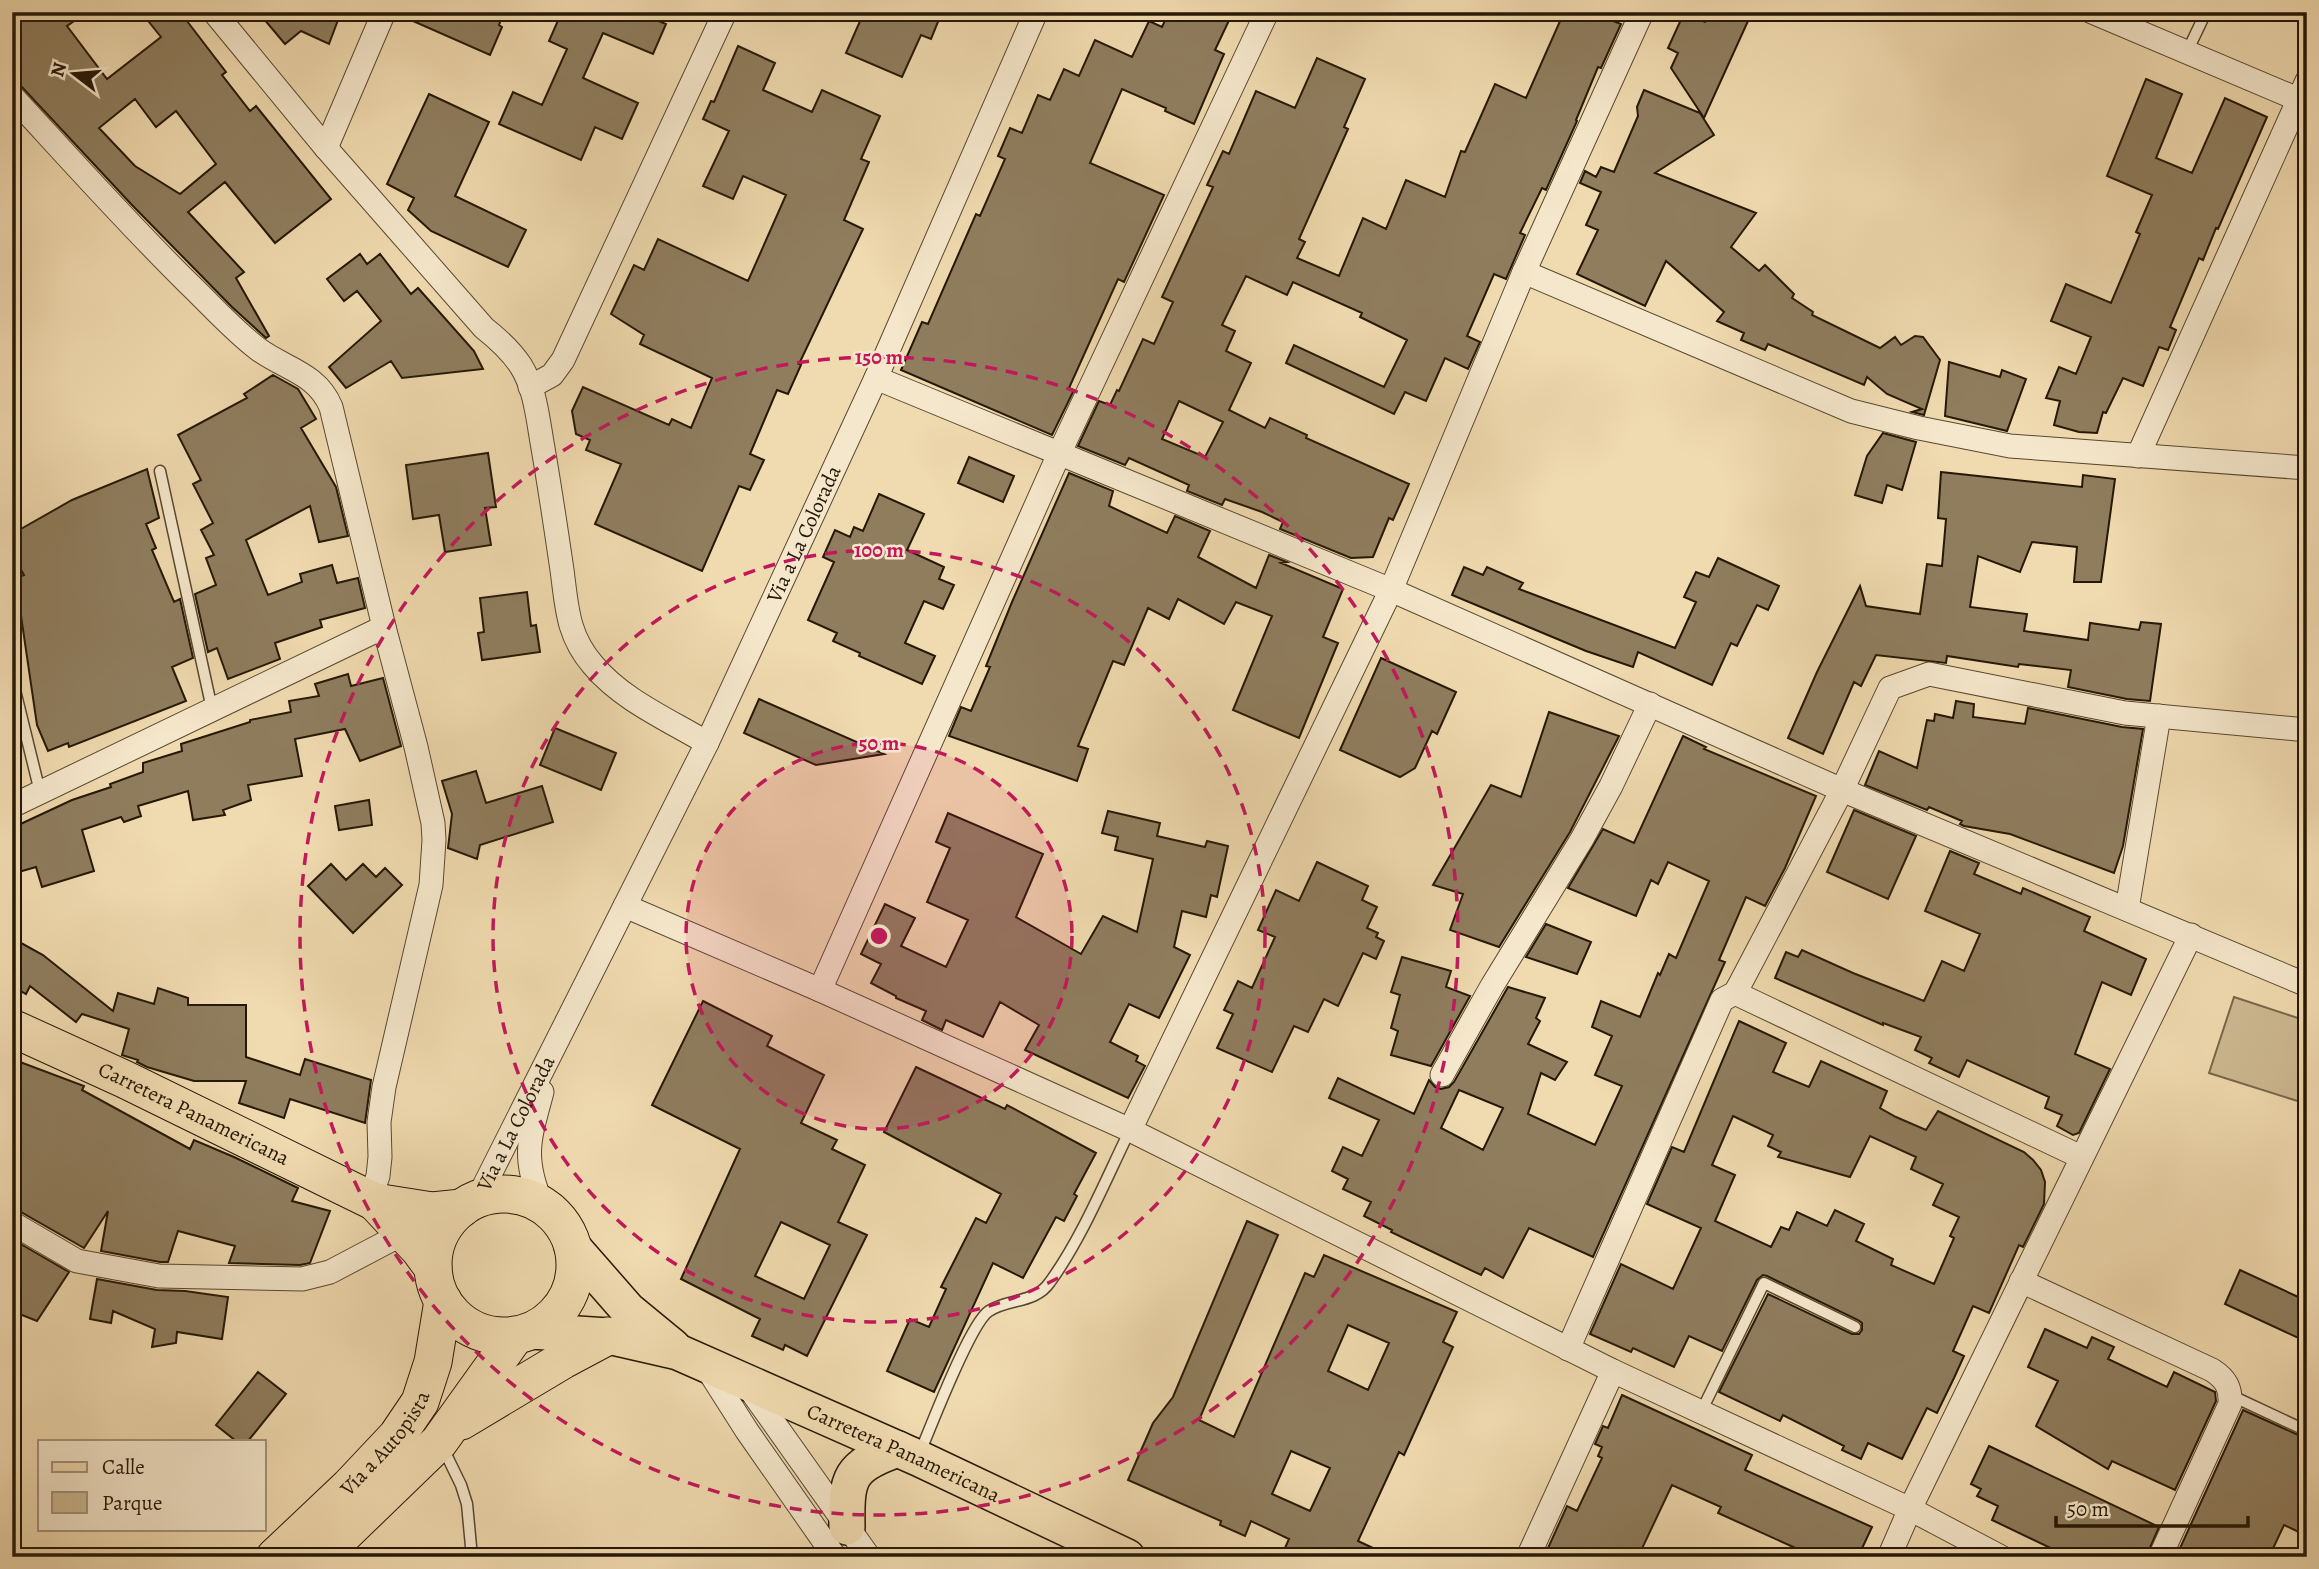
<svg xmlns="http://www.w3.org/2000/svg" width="2319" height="1569" font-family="Alegreya,serif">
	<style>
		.green { fill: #cdb992; stroke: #79684c; stroke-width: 2 }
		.building { fill: #8f7d5e; stroke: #251806; stroke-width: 2; fill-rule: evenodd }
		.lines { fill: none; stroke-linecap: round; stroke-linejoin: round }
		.service-casing { stroke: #584830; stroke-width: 13 }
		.minor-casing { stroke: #584830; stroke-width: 25 }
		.primary-casing { stroke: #251806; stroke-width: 38 }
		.trunk-casing { stroke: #251806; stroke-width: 39 }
		.service { stroke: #f5e7cb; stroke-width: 10 }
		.minor { stroke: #f5e7cb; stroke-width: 23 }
		.primary { stroke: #f0daaf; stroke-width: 35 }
		.trunk { stroke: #f0daaf; stroke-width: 37 }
		.ring { fill: none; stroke: #c2185b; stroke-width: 3.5; stroke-dasharray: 12 9 }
		.labels { text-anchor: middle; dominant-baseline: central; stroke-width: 5; stroke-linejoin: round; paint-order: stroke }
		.street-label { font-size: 21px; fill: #251806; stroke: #f5e7cb }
		.centre { fill: #c2185b; stroke: #f5e7cb; stroke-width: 3.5 }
		.ring-label { font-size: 21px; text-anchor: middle; font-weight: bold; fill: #c2185b; stroke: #f5e7cb; stroke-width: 5; stroke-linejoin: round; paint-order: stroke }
	</style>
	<rect width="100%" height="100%" fill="#f0daaf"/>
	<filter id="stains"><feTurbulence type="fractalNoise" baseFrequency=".00286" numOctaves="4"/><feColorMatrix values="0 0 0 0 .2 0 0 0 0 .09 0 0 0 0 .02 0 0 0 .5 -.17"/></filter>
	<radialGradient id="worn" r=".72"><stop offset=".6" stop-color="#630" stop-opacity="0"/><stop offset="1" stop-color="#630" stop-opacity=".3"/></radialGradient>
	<!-- green -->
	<path class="green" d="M2234,997L2307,1021V1104L2209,1073Z"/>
	<!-- building -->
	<path class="building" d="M30,12H87L67,26L107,79L161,37L141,12H180L226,72L222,75L250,111L256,106L331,199L275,243L225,182L188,212L244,272L236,278L269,336L266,338L232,307L132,205L22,87L12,82V26ZM135,99L156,127L176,111L216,164L180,194L135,166L99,128Z
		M258,12H341L329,44L301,31L285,44Z
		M398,12H504L499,25L502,27L490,55L397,14Z
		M553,12H637L666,24L653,54L603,33L583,78L638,103L622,139L595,127L581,160L499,124L513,92L542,105L567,49L549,41L560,16Z
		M864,12H942L931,39L921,35L902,77L846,53Z
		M1169,12H1233L1215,50L1224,54L1194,124L1165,111L1166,108L1122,89L1090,163L1164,195L1124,282L1118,279L1069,388L1074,390L1052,435L901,370L922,322L928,324L976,214L980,216L1005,159L998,156L1010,128L1022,133L1038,95L1050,100L1064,69L1079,76L1095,40L1132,57L1149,21L1162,27Z
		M1564,12H1617L1613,21L1621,24L1601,68L1598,67L1576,120L1577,121L1546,190L1542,188L1520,233L1525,235L1506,279L1494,274L1467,336L1480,342L1468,369L1445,358L1426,401L1405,392L1394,414L1286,363L1294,345L1384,387L1407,340L1360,317L1362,313L1293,282L1287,295L1246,276L1222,325L1235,331L1226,351L1251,363L1229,410L1265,428L1270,418L1307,435L1306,438L1409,484L1393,520L1389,518L1373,557L1351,558L1280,529L1283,522L1262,512L1225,499L1222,505L1187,491L1189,485L1129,458L1125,465L1078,446L1099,401L1110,405L1117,390L1119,391L1143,339L1154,344L1173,302L1162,297L1213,187L1207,185L1223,151L1229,154L1256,91L1295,108L1317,58L1365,79L1344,127L1348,129L1299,239L1305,242L1297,258L1339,276L1363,218L1386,229L1406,180L1445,197L1461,151L1465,152L1495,84L1526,98ZM1179,401L1223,422L1205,457L1162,439Z
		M1709,12H1728L1748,21L1704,118L1671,68L1678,53L1668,48L1684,13L1705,22Z
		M738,46L775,63L763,90L812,112L822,90L880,116L861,159L869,162L844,220L863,229L799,364L801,365L788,394L777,390L750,454L764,460L750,490L739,486L702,571L595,524L621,464L586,450L590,440L576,434L572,411L583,387L669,425L672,419L691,428L712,378L640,344L644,335L611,314L634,265L644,270L658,239L748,281L786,195L743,176L733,199L703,186L729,131L703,119L711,101L714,102Z
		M2146,79L2182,94L2156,158L2192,173L2225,98L2267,117L2218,229L2216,228L2203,260L2199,258L2170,327L2176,330L2168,350L2159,347L2143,386L2123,378L2106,413L2103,412L2097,433L2079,432L2054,425L2060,401L2046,398L2059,367L2076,374L2091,337L2051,321L2066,284L2111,303L2140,234L2136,232L2152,195L2107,176Z
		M1644,90L1700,113L1714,135L1655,173L1756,213L1731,247L1759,271L1765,265L1794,294L1792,298L1813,312L1812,315L1880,348L1895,337L1901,345L1915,336L1923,337L1940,360L1924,415L1912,412L1922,409L1887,394L1867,377L1864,385L1768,344L1765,350L1741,340L1744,333L1717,321L1724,312L1666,261L1645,306L1577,274L1598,230L1586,225L1601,192L1580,183L1585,171L1596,177L1601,167L1614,172L1638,116L1637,107Z
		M429,94L489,122L455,196L526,230L508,267L431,231L408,210L414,198L387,184Z
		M360,254L367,264L380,254L411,294L418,288L474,351L483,369L402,378L391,361L346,388L329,367L381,321L357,291L344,301L327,279Z
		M1949,362L2000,377L2002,370L2026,379L2007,431L1945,416Z
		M273,375L298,389L316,419L301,428L336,487L348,536L319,542L310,506L246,540L268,595L302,582L300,574L332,565L337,583L358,578L365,608L320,620L322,627L275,643L280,659L228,679L217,648L208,652L195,594L216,585L206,558L214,555L201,530L213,523L193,484L201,480L178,435L247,398L244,394Z
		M1883,433L1916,442L1902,490L1887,485L1882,503L1855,495L1867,456Z
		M488,453L496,507L485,508L491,545L445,552L439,515L413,519L406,465Z
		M969,457L1014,476L1003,502L958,483Z
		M147,469L159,518L146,524L156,548L152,550L174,602L180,599L193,658L172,667L186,701L69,747L68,743L48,751L37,725L20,609L12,592V580L24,575L12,554V534L72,500Z
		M1941,472L2082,487L2083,475L2115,479L2101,582H2074L2077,547L2032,542L2020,572L1978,556L1970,607L2027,614L2024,631L2088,640L2090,623L2139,630L2141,622L2161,624L2150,701L2127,699L2068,687L2071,670L2019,664L2018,667L1947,656L1946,663L1876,655L1861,686L1854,682L1823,754L1788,738L1817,672L1860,586L1866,606L1920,614L1927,564L1942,566L1946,519L1938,518Z
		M1069,473L1113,491L1109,506L1167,533L1175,516L1210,531L1198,557L1256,588L1269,555L1287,562L1281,563L1343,589L1323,637L1338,643L1299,738L1233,710L1272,616L1236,602L1224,624L1178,599L1169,619L1148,608L1124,665L1113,661L1078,746L1088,749L1077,781L949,736L961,707L971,711L990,667L986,666L1012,602Z
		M879,494L924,514L907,550L944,567L939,579L954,585L943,609L924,601L905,643L935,656L922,684L859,656L860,653L833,641L837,633L808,620L834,562L823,557L835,530L850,537L854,527L863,531Z
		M1718,558L1779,586L1768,610L1757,605L1737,646L1731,643L1712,685L1638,652L1633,667L1586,651L1452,595L1464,567L1483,575L1487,567L1523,583L1519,589L1675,648L1696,602L1684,597L1696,572L1709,577Z
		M527,592L531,626L536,625L540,652L482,660L478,633L484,632L480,598Z
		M1381,658L1456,692L1437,734L1432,731L1415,768L1400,777L1340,750Z
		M348,674L351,686L383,678L401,746L360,761L345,729L295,739L302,776L248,785L251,800L223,810L225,815L193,820L188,791L138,806L141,816L124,822L121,817L82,830L94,871L42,887L36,867L12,874V828L72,800L111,787L110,784L143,772V763L182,751L181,744L250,722V720L291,712L289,701L319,696L315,684Z
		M759,699L884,754L816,765L744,733Z
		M1956,701L1974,704L1973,717L2025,724L2028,708L2122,727L2143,729L2123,846L2114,873L2010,834L1964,826L1960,824L1962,821L1929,807L1927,810L1865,785L1879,751L1917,768L1927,720L1934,721L1935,714L1953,718Z
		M1549,712L1619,736L1570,832L1499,947L1450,930L1463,894L1433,885L1491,785L1521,797Z
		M555,728L616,753L601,790L540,765Z
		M1683,736L1706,747L1704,749L1816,796L1785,868L1765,906L1746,897L1719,960L1725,962L1593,1257L1529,1228L1503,1278L1485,1268L1481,1275L1391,1232L1392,1230L1364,1216L1371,1202L1343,1189L1348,1179L1332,1171L1343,1147L1362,1156L1379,1120L1329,1098L1338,1078L1414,1114L1429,1080L1435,1087L1441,1089L1449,1087L1454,1082L1508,987L1545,998L1536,1018L1540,1021L1528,1044L1567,1062L1555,1080L1541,1073L1528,1114L1595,1145L1622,1086L1595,1075L1612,1036L1592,1027L1601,1001L1640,1017L1658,973L1660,975L1669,954L1676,958L1709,881L1668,862L1658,884L1651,880L1636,916L1568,888L1603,829L1634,843ZM1459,1090L1503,1108L1483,1150L1441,1128Z
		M476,771L486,803L542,786L553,822L480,845L477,859L448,848L452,814L442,781Z
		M369,800L372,825L339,830L335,806Z
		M1854,810L1916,836L1888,899L1827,872Z
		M1108,811L1160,823L1157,836L1205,847L1207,841L1228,846L1217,897L1211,895L1206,917L1182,911L1174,947L1190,955L1159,1018L1129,1004L1110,1042L1138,1056L1136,1061L1145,1066L1128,1098L1025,1050L1039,1025L1000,1002L983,1037L946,1020L942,1030L922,1020L926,1011L896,998V996L871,983L881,964L861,954L885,904L915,918L901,946L946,967L968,920L927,902L950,848L936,842L948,813L1043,854L1016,917L1081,954L1103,916L1137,932L1153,859L1115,850L1118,837L1102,833Z
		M1950,851L1979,863L1974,874L2021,894L2023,888L2090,917L2084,931L2146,959L2131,995L2102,982L2075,1054L2110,1069L2079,1133L2073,1135L2057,1126L2062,1115L2045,1108L2049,1097L1967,1060L1959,1077L1929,1063L1932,1058L1915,1050L1921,1037L1883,1023V1025L1775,978L1786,952L1798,957L1802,950L1853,973L1924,1001L1942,961L1964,971L1980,934L1925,911Z
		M1317,862L1368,886L1362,900L1377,907L1367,928L1378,933L1376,937L1384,941L1376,959L1363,953L1338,1006L1324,999L1308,1032L1294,1026L1272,1072L1217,1048L1233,1014L1224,1010L1238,981L1252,988L1275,937L1258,930L1276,890L1299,901Z
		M331,864L346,880L363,864L376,877L385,868L402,885L353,933L308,886Z
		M1546,924L1591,942L1577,974L1526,957Z
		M12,938L43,955L113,1011L118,993L154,1004L158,988L188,998V1005H246V1057L300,1075L305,1059L371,1080L365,1123L290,1099L284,1118L239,1103L246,1081H194L147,1067L137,1062L138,1060L122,1055L129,1029L82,1014L76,1022L30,986L26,994L12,986Z
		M1402,957L1451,971L1446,987L1470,996L1431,1066L1391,1055L1398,1031L1391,1028L1400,995L1391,992Z
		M703,1001L772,1036L767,1046L824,1075L801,1123L837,1140L832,1149L865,1165L838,1222L867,1235L807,1356L785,1345L783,1350L752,1336L760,1319L681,1279L740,1149L652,1105ZM781,1222L830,1245L804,1299L755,1276Z
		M1739,1021L1786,1043L1773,1072L1809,1087L1821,1061L1887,1091L1880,1108L1896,1117L1926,1130L1938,1111L2024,1152L2033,1160L2041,1170L2045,1182L2044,1204L2023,1247L2019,1245L1989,1313L1973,1306L1953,1351L1964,1356L1954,1378L1937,1413L1927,1408L1902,1459L1868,1443L1861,1459L1842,1450L1844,1446L1783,1415L1780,1421L1719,1392L1768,1294L1852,1334H1859L1862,1330V1323L1858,1320L1767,1276L1763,1275L1757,1280L1722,1351L1689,1336L1674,1367L1633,1348L1631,1352L1590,1334L1621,1264L1673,1289L1701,1228L1647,1204L1672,1147L1684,1152ZM1733,1116L1773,1135L1768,1146L1781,1152L1778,1157L1850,1177L1870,1136L1916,1157L1911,1169L1943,1184L1933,1205L1959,1217L1950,1236L1954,1238L1934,1284L1891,1265L1893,1259L1856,1241L1864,1224L1835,1210L1827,1226L1797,1212L1789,1230L1781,1227L1771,1247L1715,1221L1735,1175L1712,1165Z
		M12,1059L84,1086L82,1090L190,1149L194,1140L234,1157L298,1188L292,1201L330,1211L310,1263L300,1265L229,1263L235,1246L178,1231L168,1262H160L101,1251L108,1211L84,1248L19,1211L12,1209Z
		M916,1067L1005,1109L1007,1105L1096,1153L1074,1194L1077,1196L1064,1221L1056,1217L1023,1278L993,1263L934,1392L887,1371L910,1319L929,1327L946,1289L941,1287L976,1218L986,1223L1001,1194L884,1132Z
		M1247,1221L1278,1235L1199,1420L1234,1437L1305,1273L1314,1277L1324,1255L1457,1312L1443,1342L1453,1347L1404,1455L1399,1452L1358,1541L1392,1557H1281L1289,1539L1251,1521L1245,1536L1220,1525L1221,1521L1128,1480L1153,1423L1173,1397ZM1348,1325L1389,1343L1368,1390L1328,1371ZM1291,1451L1330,1468L1310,1511L1272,1494Z
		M12,1239L69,1272L37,1321L12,1311Z
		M2240,1270L2307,1301V1342L2225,1304Z
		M97,1279L157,1290L185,1291L228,1297L222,1339L177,1332L176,1343L152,1347L155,1329L113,1311L111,1323L90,1319Z
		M2045,1329L2087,1348L2092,1337L2114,1347L2108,1359L2167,1387L2174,1372L2215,1392L2216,1401L2175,1490L2112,1461L2108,1469L2036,1426L2058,1381L2028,1367Z
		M258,1372L286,1394L248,1441H236L216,1425Z
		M1622,1395L1752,1455L1745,1470L1872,1527L1858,1557H1797L1800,1550L1718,1513L1721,1507L1672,1485L1638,1557H1544L1567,1506L1577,1511L1602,1458L1598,1456L1602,1447L1595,1444L1603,1426L1608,1428Z
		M2243,1410L2307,1439V1536L2284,1525L2269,1557H2176Z
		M1989,1446L2159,1527L2146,1557H2088L2071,1548L2067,1556L1992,1520L1998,1506L1977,1496L1981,1489L1971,1484Z"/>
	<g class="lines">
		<defs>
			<path id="service" d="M2187,52L2206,12
				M160,471L212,709
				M12,678L40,792
				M2230,1395L2307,1431
				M1701,1412L1764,1283L1855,1327
				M442,1446L461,1485L467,1504L472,1557
				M919,1455C930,1429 970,1323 989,1311C1009,1298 1035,1304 1050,1282C1082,1238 1106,1179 1130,1130"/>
			<g id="minor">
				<path d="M214,12L326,148L484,328C498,339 511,351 521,366C536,390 538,421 543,448C550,489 556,529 562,570C567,607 567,635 593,665C622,700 669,720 707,743"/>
				<path d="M2092,12L2307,103"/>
				<path d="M12,96C70,159 127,223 188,283C211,305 233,330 258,349C285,369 317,373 331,407L384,627L416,747L433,823L434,840L431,885L384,1087L379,1122L380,1157L378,1176L370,1199"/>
				<path d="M326,148L384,12"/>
				<path d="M1524,272L1851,411L1919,428L2010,446L2307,468"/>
				<path d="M876,378L1391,590L1842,790L2307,985"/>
				<path d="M530,387L552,375L563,360L725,12"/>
				<path d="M2138,456L2307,81"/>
				<path d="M12,806L384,627"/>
				<path d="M625,906L820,990L1130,1130L1613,1371L1910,1509L2001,1557"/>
				<path d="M2127,909L2159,716"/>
				<path d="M820,990L1059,454L1267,12"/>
				<path d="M1735,993L2081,1157"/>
				<path d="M1442,1075L1492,986L1582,839L1611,786L1650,704"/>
				<path d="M1130,1130L1391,590L1524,272L1642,12"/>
				<path id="s1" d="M477,1200L707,743L876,378L1036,12"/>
				<path d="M542,1205C522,1157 529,1140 542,1092"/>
				<path d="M12,1223L77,1261L159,1276L302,1279L330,1272L404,1233"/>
				<path d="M2021,1281L2212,1370C2226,1379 2231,1388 2230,1404L2160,1557"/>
				<path d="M1568,1349L1722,1000L1735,993L1739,986L1842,790L1890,688L1929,674L2125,713L2307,730"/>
				<path d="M705,1365L747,1431L835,1557"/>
				<path d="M747,1385L869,1557"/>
				<path d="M1528,1557L1613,1371"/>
				<path d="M1889,1557L1910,1509L2191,935"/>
			</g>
			<g id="primary">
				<path d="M572,1246L628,1310L673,1347"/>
				<path id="s2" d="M531,1331L608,1336L678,1352L918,1458L1127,1557"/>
				<path d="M847,1527C846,1477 849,1466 898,1449"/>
			</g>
			<g id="trunk">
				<path id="s3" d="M12,1028L124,1079L375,1202L432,1211L462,1208"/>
				<circle cx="504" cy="1265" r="71"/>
				<path d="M375,1202L419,1249L433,1268"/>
				<path d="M461,1421L563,1360L608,1336"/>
				<path id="s4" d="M275,1557L349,1487L397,1436L420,1402L433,1362L443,1301"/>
				<path d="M320,1557L439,1442L515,1336"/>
			</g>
		</defs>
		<!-- service casing -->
		<use href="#service" class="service-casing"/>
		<!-- minor casing -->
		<use href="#minor" class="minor-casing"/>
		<!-- primary casing -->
		<use href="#primary" class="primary-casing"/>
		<!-- trunk casing -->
		<use href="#trunk" class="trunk-casing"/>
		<!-- service -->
		<use href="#service" class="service"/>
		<!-- minor -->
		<use href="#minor" class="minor"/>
		<!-- primary -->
		<use href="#primary" class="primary"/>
		<!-- trunk -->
		<use href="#trunk" class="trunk"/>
	</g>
	<!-- distance rings -->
	<circle cx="879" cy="936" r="193" fill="#c2185b" fill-opacity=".12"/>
	<g class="ring">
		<circle cx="879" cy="936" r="193"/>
		<circle cx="879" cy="936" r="386"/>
		<circle cx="879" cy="936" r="579"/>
	</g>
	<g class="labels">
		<!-- street labels -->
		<g class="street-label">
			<text stroke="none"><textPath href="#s1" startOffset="742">Via a La Colorada</textPath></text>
			<text stroke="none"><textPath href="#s3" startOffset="201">Carretera Panamericana</textPath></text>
			<text stroke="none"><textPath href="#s1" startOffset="86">Via a La Colorada</textPath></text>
			<text stroke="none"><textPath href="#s4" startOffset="159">Vía a Autopista</textPath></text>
			<text stroke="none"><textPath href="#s2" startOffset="396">Carretera Panamericana</textPath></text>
		</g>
	</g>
	<circle cx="879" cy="936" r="10" class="centre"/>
	<g class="ring-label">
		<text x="879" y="364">150 m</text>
		<text x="879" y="557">100 m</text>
		<text x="879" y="750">50 m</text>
	</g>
	<!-- margin -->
	<rect width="2319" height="1569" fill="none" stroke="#f0daaf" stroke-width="42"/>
	<rect x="14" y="14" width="2291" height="1541" fill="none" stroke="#251806" stroke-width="3.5"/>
	<rect x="21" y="21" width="2277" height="1527" fill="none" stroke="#251806" stroke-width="2"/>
	<!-- legend -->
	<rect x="38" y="1440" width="228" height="91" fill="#f5e7cb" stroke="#a2947c" stroke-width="2"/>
	<rect x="52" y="1462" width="35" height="10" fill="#f0daaf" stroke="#a2947c" stroke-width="2"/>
	<text x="102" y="1474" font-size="21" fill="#251806">Calle</text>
	<rect x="52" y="1492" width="35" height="21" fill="#cdb992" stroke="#a2947c" stroke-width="2"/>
	<text x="102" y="1510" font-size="21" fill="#251806">Parque</text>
	<!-- north arrow -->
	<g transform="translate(74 74) rotate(286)" stroke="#f5e7cb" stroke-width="5" paint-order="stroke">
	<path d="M0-5L12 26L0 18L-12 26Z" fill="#251806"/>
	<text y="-10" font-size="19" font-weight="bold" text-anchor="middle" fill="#251806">N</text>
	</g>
	<!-- scale -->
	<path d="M2056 1516v10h192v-10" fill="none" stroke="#251806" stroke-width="3.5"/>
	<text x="2067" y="1516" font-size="21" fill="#251806" stroke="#f5e7cb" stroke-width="5" paint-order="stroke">50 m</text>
	<rect width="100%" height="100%" filter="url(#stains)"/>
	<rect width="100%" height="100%" fill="url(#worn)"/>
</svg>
